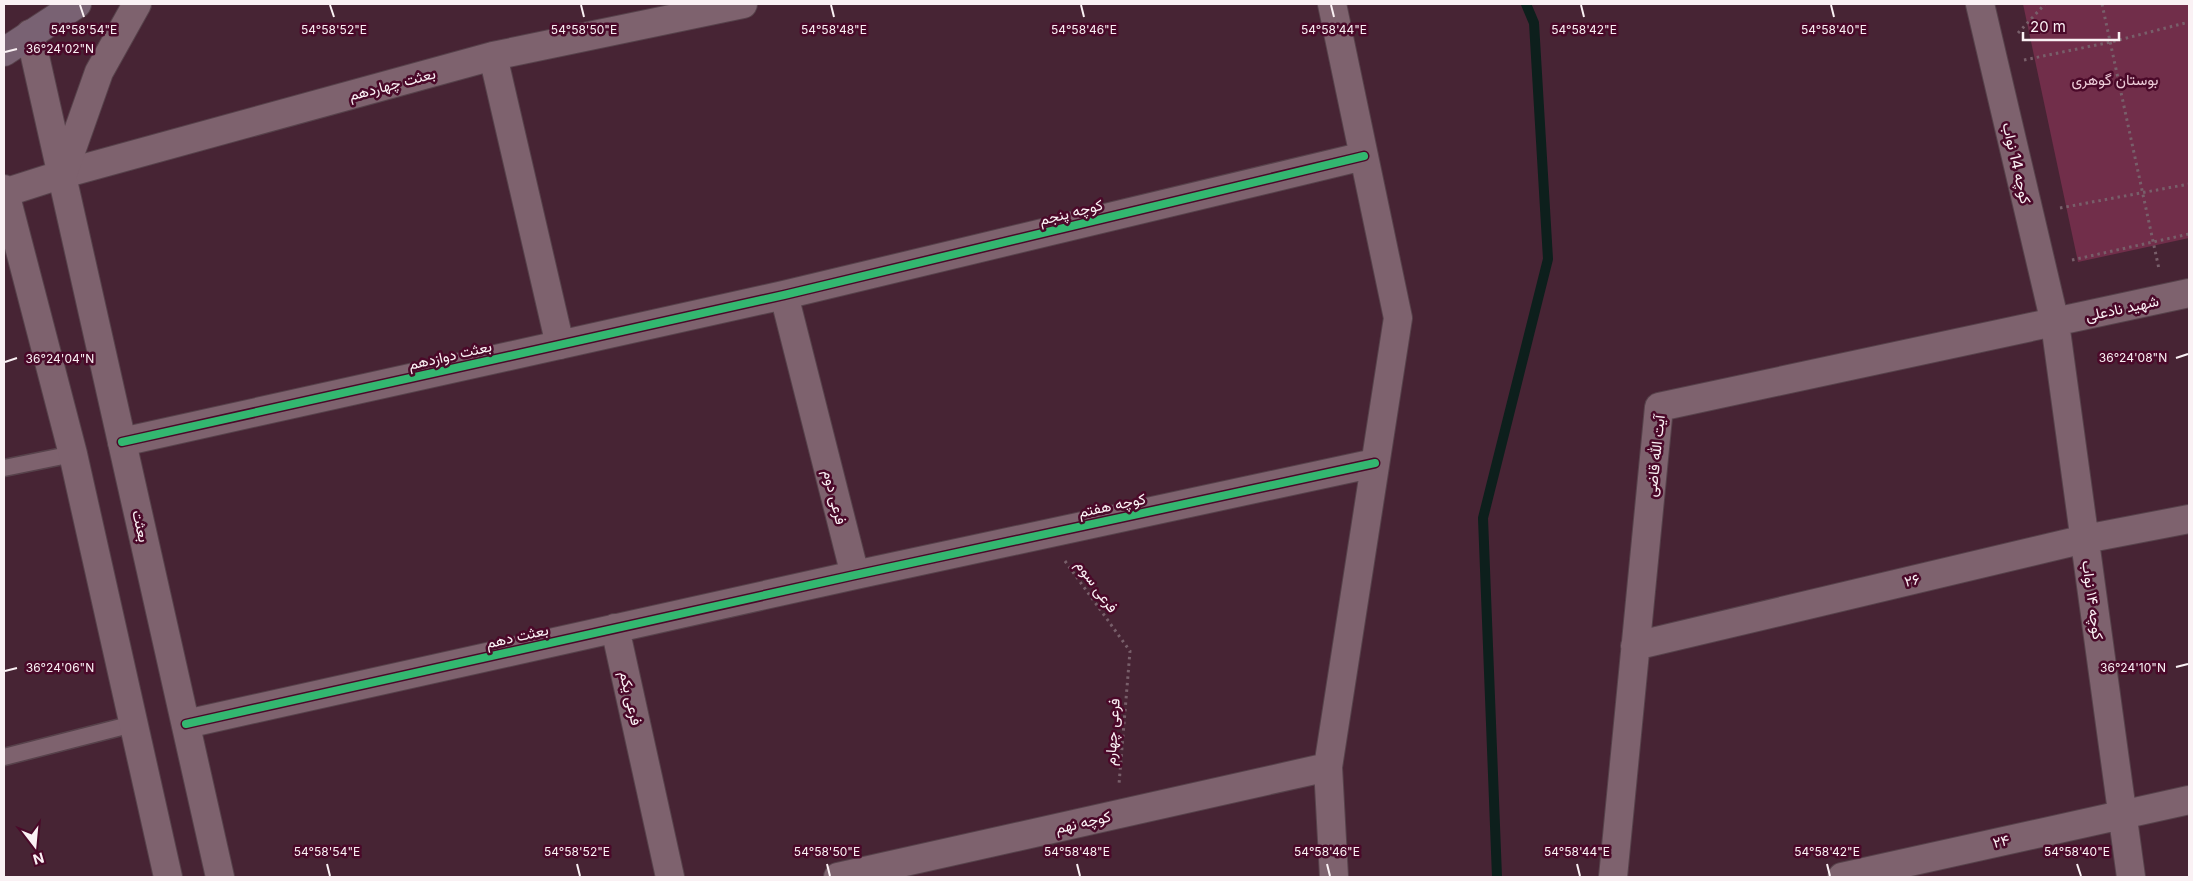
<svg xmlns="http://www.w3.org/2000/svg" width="2193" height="881" font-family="Inter,Vazirmatn,sans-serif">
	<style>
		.green { fill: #712e4a }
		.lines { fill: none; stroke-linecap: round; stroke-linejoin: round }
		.stream { stroke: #0d1f1c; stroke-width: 10 }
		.lane-casing { stroke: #57424b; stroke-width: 19 }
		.street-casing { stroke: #57424b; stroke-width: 30 }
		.secondary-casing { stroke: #57424b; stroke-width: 30 }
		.highway-casing { stroke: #57424b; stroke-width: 30 }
		.path { stroke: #785f6a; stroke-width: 3; stroke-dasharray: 2.5 4; stroke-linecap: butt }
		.lane { stroke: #7e626e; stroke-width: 16 }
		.street { stroke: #7e626e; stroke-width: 28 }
		.secondary { stroke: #7e626e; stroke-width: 28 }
		.highway { stroke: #796273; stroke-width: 28 }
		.cycleway-casing { stroke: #4a0929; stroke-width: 11 }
		.cycleway { stroke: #33b770; stroke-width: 8 }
		.ticks { fill: none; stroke: #faf1f4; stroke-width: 2 }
		.labels { text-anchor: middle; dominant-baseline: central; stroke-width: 5; stroke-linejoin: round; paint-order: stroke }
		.park-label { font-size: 15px; fill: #ecccd7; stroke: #4a0929 }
		.street-label { font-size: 15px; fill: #faf1f4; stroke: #4a0929 }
		.ticks-label { font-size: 12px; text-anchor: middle; fill: #faf1f4; stroke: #4a0929; stroke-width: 5; stroke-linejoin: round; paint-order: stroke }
	</style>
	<rect width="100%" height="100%" fill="#472434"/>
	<!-- green -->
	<path class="green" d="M2023,4H2189V238L2078,262Z"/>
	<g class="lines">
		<!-- stream -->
		<path class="stream" d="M1497,877L1483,518L1548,259L1534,23L1526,4"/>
		<defs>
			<path id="lane" d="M4,468L73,454
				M4,757L133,724"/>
			<path id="street" d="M1332,4L1398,318L1328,767L1334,877
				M1980,4L2055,323L2131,877
				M493,56L560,345
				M63,174L493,56L743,4
				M784,295L855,575
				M122,442L784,295L1364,156
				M615,628L670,877
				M1635,646L2085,539L2189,519
				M186,724L855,575L1375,463
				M838,877L1328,767
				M1613,877L1659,407L2189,293
				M1842,877L2189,800"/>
			<path id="secondary" d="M30,34L220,877
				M63,174L99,72L137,4
				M4,189L73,454L168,877
				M4,193L63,174"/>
			<path id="highway" d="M4,52L77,4"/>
		</defs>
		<!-- lane casing -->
		<use href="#lane" class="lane-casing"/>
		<!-- street casing -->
		<use href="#street" class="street-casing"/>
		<!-- secondary casing -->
		<use href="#secondary" class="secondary-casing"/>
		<!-- highway casing -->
		<use href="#highway" class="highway-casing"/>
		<!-- path -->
		<path class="path" d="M2102,4L2159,269
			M2018,33L2045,4
			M2024,60L2111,42L2189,22
			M2060,208L2189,184
			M2072,260L2189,234
			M1065,561L1130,651L1119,784"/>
		<!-- lane -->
		<use href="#lane" class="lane"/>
		<!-- street -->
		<use href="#street" class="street"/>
		<!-- secondary -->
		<use href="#secondary" class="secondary"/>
		<!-- highway -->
		<use href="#highway" class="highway"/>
		<defs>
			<path id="cycleway" d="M122,442L784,295L1364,156
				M186,724L855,575L1375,463"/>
		</defs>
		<!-- cycleway casing -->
		<use href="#cycleway" class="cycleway-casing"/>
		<!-- cycleway -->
		<use href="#cycleway" class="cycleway"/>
	</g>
	<!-- ticks -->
	<path class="ticks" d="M80,5L84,17M330,5L334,17M581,5L584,17M831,5L834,17M1081,5L1084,17M1331,5L1334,17M1581,5L1584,17M1831,5L1834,17M5,52L17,49M2176,358L2188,354M5,362L17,358M2176,667L2188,664M5,671L17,668M327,864L330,876M577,864L580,876M827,864L830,876M1077,864L1080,876M1327,864L1330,876M1577,864L1580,876M1827,864L1830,876M2077,864L2081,876"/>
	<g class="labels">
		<!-- park labels -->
		<g class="park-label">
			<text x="2115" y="79">بوستان گوهری</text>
		</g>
		<!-- street labels -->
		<g class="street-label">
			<text transform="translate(392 84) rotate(-15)">بعثت چهاردهم</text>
			<text transform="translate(2017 163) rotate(77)">کوچه 14 نواب</text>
			<text transform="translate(1071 212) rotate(-14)">کوچه پنجم</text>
			<text transform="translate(2122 308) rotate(-12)">شهید نادعلی</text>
			<text transform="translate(450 355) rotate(-13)">بعثت دوازدهم</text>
			<text transform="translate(1655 456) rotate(-84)">آیت الله قاضی</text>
			<text transform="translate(835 497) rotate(76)">فرعی دوم</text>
			<text transform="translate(1112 505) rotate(-12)">کوچه هفتم</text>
			<text transform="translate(141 526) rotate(77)">بعثت</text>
			<text transform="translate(1912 580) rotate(-13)">۲۶</text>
			<text transform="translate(1097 586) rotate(54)">فرعی سوم</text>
			<text transform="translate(2093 600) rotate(82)">کوچه ۱۴ نواب</text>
			<text transform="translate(517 636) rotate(-13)">بعثت دهم</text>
			<text transform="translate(631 698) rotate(77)">فرعی یکم</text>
			<text transform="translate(1112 732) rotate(-86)">فرعی چهارم</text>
			<text transform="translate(1083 822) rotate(-13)">کوچه نهم</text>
			<text transform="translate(2001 841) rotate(-13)">۲۴</text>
		</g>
	</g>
	<g class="ticks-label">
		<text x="84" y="34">54°58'54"E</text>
		<text x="334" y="34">54°58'52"E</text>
		<text x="584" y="34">54°58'50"E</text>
		<text x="834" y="34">54°58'48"E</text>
		<text x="1084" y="34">54°58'46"E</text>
		<text x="1334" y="34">54°58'44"E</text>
		<text x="1584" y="34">54°58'42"E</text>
		<text x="1834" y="34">54°58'40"E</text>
		<text x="60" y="53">36°24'02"N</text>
		<text x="2133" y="362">36°24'08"N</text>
		<text x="60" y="363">36°24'04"N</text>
		<text x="2133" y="672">36°24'10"N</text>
		<text x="60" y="672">36°24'06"N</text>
		<text x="327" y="856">54°58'54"E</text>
		<text x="577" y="856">54°58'52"E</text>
		<text x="827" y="856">54°58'50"E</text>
		<text x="1077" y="856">54°58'48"E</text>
		<text x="1327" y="856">54°58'46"E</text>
		<text x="1577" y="856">54°58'44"E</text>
		<text x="1827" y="856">54°58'42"E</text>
		<text x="2077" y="856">54°58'40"E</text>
	</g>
	<!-- border -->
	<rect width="2193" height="881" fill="none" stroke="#faf1f4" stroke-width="10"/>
	<!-- north arrow -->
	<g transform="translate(35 846) rotate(164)" stroke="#4a0929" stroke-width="4" paint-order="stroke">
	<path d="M0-4L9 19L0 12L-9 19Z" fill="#faf1f4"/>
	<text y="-8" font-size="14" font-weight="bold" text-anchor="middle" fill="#faf1f4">N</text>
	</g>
	<!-- scale -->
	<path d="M2023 32v8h96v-8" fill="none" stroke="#faf1f4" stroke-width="2.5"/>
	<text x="2030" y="32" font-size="15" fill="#faf1f4" stroke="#4a0929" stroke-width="4" paint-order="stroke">20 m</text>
</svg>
